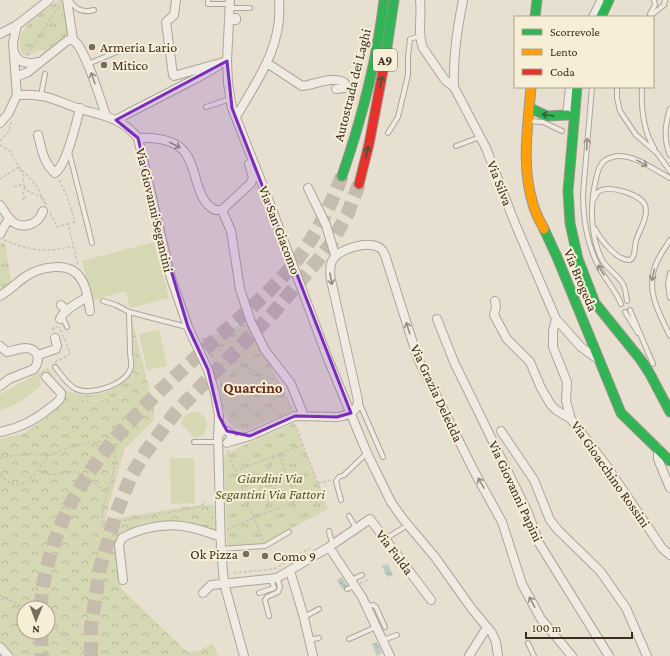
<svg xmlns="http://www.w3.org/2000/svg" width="670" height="656" font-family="'Crimson Pro',serif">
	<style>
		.grass { fill: url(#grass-tufts) }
		.forest { fill: url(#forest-crowns); fill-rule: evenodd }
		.garden { fill: #d6d7b3 }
		.water { fill: url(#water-waves) }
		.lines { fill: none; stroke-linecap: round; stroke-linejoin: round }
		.highway-tunnel { stroke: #c5bcae; stroke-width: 14; stroke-dasharray: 14 7; stroke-linecap: butt }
		.lane-casing { stroke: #ada599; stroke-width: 6 }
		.street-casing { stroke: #ada599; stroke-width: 10 }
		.fast-casing { stroke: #9c958a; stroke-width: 11 }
		.slow-casing { stroke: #9c958a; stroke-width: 11 }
		.jam-casing { stroke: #9c958a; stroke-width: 11 }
		.path { stroke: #c8c2b9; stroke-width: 1.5; stroke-dasharray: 3 2; stroke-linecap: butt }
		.lane { stroke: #efebe3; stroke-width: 4 }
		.street { stroke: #efebe3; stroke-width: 8 }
		.fast { stroke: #30b455; stroke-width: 9 }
		.slow { stroke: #ff9f0a; stroke-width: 9 }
		.jam { stroke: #e5322d; stroke-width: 9 }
		.oneway { stroke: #968c82 }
		.oneway2 { stroke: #385d33 }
		.marked { fill: #7b2cbf; fill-opacity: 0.2; stroke: #7b2cbf; stroke-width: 3; stroke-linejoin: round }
		.poi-dot { fill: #786c5e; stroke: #f7eed8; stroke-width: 1.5 }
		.labels { text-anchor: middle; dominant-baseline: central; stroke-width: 4; stroke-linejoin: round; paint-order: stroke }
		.shield { fill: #f7eed8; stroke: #756857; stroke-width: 1 }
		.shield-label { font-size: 13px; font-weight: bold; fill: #3d2e20 }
		.poi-label { font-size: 14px; fill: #3d2e20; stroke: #f7eed8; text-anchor: start }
		.street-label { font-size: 14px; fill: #3d2e20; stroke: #f7eed8 }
		.park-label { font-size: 14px; font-style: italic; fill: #4d5a26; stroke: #f7eed8 }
		.neighbourhood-label { font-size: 15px; font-weight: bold; fill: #6b2e1e; stroke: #f7eed8 }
	</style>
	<defs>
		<pattern id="grass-tufts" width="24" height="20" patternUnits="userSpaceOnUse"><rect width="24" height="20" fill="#d6d7b3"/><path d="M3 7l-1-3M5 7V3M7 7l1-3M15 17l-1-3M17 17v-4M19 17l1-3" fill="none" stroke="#b9b99a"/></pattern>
		<pattern id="forest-crowns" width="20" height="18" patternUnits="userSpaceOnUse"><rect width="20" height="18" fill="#d6d7b3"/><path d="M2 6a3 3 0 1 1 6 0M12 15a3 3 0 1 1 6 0" fill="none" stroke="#b9b99a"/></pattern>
		<pattern id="water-waves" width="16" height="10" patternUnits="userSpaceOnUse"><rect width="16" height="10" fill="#bcccc2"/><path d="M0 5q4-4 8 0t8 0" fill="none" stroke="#a2b0a6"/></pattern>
	</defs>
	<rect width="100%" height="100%" fill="#e7e0d1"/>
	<!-- grass -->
	<path class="grass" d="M59,0H63L68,32L64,37L45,51C39,49 33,51 30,56C25,56 22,55 21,50C13,27 44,12 59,0Z
		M0,242L5,244L12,285L0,291Z
		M248,323L252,337L273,370L293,411L247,430C238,431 231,427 227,419C221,408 222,394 219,382C215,368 208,353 201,339Z
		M133,371C133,377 132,384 129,389C120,401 88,402 75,398C71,397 68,394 64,392L67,391C74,393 81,395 88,395C104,396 125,385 133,371Z
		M294,423L328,509L264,543L227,546L224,458L226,453Z"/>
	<!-- forest -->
	<path class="forest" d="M132,320L154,409V420L124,450L105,520L197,505H214L215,532C196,529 163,519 144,523C137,525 131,529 125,532L116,556L120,585L123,590L186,651C194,655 205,647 213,644L218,656H0V439L13,436L24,433L45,419L62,404L64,392C75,400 89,402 103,400C110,398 120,397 126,392C139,381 132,338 131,322ZM24,608H48V632H24Z"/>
	<!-- garden -->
	<path class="garden" d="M154,242L169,298L130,308L126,291L92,300L82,261Z
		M159,329L167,366L147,370L139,334Z
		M48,368L64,392L43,377L39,381L42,384C29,397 17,405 0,410V394Z
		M192,412C210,412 213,433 195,438L181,424L184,416Z
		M170,458H194L195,503L171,504Z"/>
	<!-- water -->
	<path class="water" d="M388,564L393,575L387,577L382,566Z
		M342,577L348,587L343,590L337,580Z
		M377,642L382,653L377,656L372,644Z"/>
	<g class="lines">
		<!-- highway-tunnel -->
		<path class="highway-tunnel" d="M41,608C41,587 47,566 53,546C82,455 157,393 225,331C250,309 275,287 296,261C316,235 330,207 342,176
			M41,632L42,656
			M91,656V628L100,568L116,514L131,476L145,453L175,413L273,313L318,260L330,245L347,215L359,184"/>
		<defs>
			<path id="lane" d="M70,0C75,10 83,13 94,10
				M208,0V4H230
				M230,8H250
				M650,14L655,5L654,0
				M649,17L664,5L665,0
				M88,64L119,51
				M592,87L583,194C583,218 587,245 599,267C605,280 616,290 621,304
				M617,87V98L620,111L636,135L657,153L670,171
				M642,87C641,108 643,130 654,148
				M41,95L45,74
				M206,107L230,99
				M670,109C665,124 663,139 670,155
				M529,121L543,122L562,131
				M388,133L398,117L408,75V57L410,39L420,36
				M456,146L480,137
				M69,152L92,243
				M593,200C595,198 596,194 598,192C608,184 640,194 645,205C649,217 639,230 636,241C634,247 636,257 630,260C617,261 601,240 595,229
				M670,240C665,248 659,256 656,264C645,290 659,313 670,336
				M670,273L668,284L670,298
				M103,301L116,305L129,312
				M627,301C626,296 626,291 624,286C620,276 607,270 601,258C590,234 590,204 596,179C597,174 599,166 603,162C606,159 612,157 617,156C636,155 654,170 670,178
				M630,310L653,364
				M625,312L638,333
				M62,316L67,327
				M55,367C61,374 67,385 76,389C90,396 127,385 131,367C132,363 130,357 130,352C130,339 129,326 129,312L187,327
				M359,402L383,457
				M194,442H218
				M341,500L336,481L339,477L344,475L367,453
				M349,516L356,528
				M329,531L330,536L333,544
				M385,539L403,528
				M221,549L265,546L289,532
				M351,580L362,575
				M347,589L355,586
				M259,593L274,588L271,579
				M367,606L373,605L376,607L385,627
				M269,616L265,600L267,597L278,592L280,587L277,578
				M304,617L319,609
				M349,639L376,627
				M309,640L319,638
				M383,640L397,635
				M528,643L534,656"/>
			<path id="street" d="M67,0L73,40
				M176,0L174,15L166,22L173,75L174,76L227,61
				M230,0L227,61L228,83L232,108L267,196L328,359L367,453L391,502L403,519L435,557L472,609L492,633L496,642L498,656
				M420,0C422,16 417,33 423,48L445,80L454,87L486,148L514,221L556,319L581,347L599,360
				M593,17L600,3
				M229,20H236V18
				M0,34L17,25L49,0
				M15,54C19,64 29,64 39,62
				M267,63L302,86C315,85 333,75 345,83V85L344,88L336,89
				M16,77L28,72L68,40H73C86,48 100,100 106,115
				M454,87C453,55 457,31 463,0
				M17,95C46,93 54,100 80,109C103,116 121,117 138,138L171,278L188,327L208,370L215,393L219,416L218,437L221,549L224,583L244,656
				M567,115L570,87
				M236,117C258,79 283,46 279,0
				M116,120L125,115L199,77L218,66
				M0,123L8,114L17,95L13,43L17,25
				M38,135C42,150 43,162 55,173C67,164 76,124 80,108
				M138,138C152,137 174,139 184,151C191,160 194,172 197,183C201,195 204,204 215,210H222L251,183L253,178L249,164
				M308,188L326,225L335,255
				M0,205L9,218L0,234
				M222,210L231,231L240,289L251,322L265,350L291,384L304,416
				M9,218C19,231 38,226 43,211
				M0,296C9,291 16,283 25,277C39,267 70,260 81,279C86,286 89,303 90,311
				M495,301L496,307L494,315L507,339L530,362L541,388L551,405L556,410L571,419
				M61,305L67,311
				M60,319C64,309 78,303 87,297
				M437,319L454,362L528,513L539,543L609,656
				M556,319L553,331V347L567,382L566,401L571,419L606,465L662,548L670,555
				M0,346L7,352C13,351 20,348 26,348C38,349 41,359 34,369L9,379L0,386
				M38,355L56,349L57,346L55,338
				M501,431L534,480L550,520L558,530L600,571L626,608L647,656
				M0,432C20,428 36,420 51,407C56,403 62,400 61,393L46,377
				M218,436L222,431C227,429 232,433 231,439L227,443
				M229,442L250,436L295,416L337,417C347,416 359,411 358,400L331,280C330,274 329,267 332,261C338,249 368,240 380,248C383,250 384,253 385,255L418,359L474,471L502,522L522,584L541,619L572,656
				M658,448V459L670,488
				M329,547L362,597L390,656
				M290,571L303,614L313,656
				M123,580L119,545L122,538C140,528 167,522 188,527C199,529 210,533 221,537
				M203,593L211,585L277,578L329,547L370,519L431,600
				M0,647L8,656
				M469,656L487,627"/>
			<path id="fast" d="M535,17L537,0
				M601,17L609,0
				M385,60L394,0
				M577,87L568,191L570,223L578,259L595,303L641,360L650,374L670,412
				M530,108L547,116L567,115
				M342,176C362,118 377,61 384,0
				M544,229L557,257L621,413L670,461"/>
			<path id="slow" d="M531,87C528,126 521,166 533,204C535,213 540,221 544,229"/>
			<path id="jam" d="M359,184L369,144L385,60"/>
		</defs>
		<!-- lane casing -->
		<use href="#lane" class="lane-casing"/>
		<!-- street casing -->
		<use href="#street" class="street-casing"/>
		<!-- fast casing -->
		<use href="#fast" class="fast-casing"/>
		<!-- slow casing -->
		<use href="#slow" class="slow-casing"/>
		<!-- jam casing -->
		<use href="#jam" class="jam-casing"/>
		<!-- path -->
		<path class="path" d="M27,55L60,5
			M0,141L9,131L11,122
			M0,145L10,151L19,167L0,179
			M59,180L67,196L75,222L68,224
			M24,186L28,191L41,197L44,203
			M14,187L19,185L24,186L23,175L19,167L36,185L47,206
			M25,196L26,202
			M23,200L24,188
			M50,213L57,227L68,224L78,265
			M4,240C31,251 45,253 73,246
			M53,331L52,327L56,329L57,326
			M202,339H203L231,358L257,373L278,381L293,410
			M55,362L69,355L70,352L59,327
			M227,450L263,541
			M279,454L297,501
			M0,458C11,456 22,454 34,454C38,454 44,456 49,455C54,455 61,450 66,449C81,443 116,433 115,459C114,480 101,503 102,522L104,524L200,507L206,501
			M39,470C55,481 64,468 78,473C89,477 98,487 107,493
			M235,471L302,445
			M0,474C20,500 37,472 49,455
			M264,478L274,456
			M277,483L272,496L259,491L264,478L277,483L289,479
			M318,483L331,480
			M245,496L259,491
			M264,514L272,496
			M227,529L321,491L295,424
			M234,573L274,569L310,548
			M360,583L368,580
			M0,595L24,608
			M48,623L90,656"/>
		<!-- lane -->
		<use href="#lane" class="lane"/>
		<!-- street -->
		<use href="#street" class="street"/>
		<!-- fast -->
		<use href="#fast" class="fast"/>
		<!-- slow -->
		<use href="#slow" class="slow"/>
		<!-- jam -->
		<use href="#jam" class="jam"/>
	</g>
	<!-- one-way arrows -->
	<defs><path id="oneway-shaft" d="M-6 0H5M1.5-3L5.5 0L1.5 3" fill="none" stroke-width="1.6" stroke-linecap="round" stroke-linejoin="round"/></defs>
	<g class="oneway">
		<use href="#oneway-shaft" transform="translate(93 78) rotate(-109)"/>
		<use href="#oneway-shaft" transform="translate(587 144) rotate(-86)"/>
		<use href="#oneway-shaft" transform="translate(175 145) rotate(27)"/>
		<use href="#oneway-shaft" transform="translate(642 163) rotate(29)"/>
		<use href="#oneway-shaft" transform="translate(601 270) rotate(-121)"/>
		<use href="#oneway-shaft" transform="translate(653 275) rotate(104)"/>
		<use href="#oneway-shaft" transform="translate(331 279) rotate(80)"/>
		<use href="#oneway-shaft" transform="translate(408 328) rotate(-107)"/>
		<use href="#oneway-shaft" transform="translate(481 483) rotate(-120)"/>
		<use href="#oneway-shaft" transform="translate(532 602) rotate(-118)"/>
	</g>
	<g class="oneway2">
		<use href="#oneway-shaft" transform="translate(381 82) rotate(-79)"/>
		<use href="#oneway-shaft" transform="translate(548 115) rotate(-171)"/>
		<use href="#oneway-shaft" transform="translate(367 152) rotate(-77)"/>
	</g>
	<!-- marked area -->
	<path class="marked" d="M227,61L232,108L351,413L337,417L295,416L250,436L227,431L219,416L208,370L188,327L159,230L138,138L116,120Z"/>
	<!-- markers -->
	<g class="poi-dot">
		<circle cx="92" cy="47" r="4"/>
		<circle cx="104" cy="65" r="4"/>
		<circle cx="246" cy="554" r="4"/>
		<circle cx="265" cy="556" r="4"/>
	</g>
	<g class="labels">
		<!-- shield labels -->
		<rect class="shield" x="373" y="49" width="24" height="22" rx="3"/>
		<g class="shield-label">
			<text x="385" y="60">A9</text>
		</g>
		<!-- poi labels -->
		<g class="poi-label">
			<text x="100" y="47">Armeria Lario</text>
			<text x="112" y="65">Mitico</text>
			<text x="238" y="554" text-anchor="end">Ok Pizza</text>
			<text x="273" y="556">Como 9</text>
		</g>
		<!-- street labels -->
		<g class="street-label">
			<text transform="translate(352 85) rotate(-76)">Autostrada dei Laghi</text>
			<text transform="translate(500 183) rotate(69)">Via Silva</text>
			<text transform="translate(155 210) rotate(77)">Via Giovanni Segantini</text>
			<text transform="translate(280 230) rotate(69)">Via San Giacomo</text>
			<text transform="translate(581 280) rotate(67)">Via Brogeda</text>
			<text transform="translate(437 393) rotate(65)">Via Grazia Deledda</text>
			<text transform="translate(611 474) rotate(55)">Via Gioacchino Rossini</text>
			<text transform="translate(516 491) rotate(65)">Via Giovanni Papini</text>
			<text transform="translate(395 552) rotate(53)">Via Fulda</text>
		</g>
		<!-- park labels -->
		<g class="park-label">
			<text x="270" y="478">Giardini Via<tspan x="270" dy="16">Segantini Via Fattori</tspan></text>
		</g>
		<!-- neighbourhood labels -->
		<g class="neighbourhood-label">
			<text x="253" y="388">Quarcino</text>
		</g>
	</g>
	<!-- legend -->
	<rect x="514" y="16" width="140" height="72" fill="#f7eed8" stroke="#ada18e"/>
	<rect x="522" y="29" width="20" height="6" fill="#30b455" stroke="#ada18e"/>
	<text x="550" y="36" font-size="12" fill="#3d2e20">Scorrevole</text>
	<rect x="522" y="49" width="20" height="6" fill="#ff9f0a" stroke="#ada18e"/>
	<text x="550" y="56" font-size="12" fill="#3d2e20">Lento</text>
	<rect x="522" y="69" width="20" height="6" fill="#e5322d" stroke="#ada18e"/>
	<text x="550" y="76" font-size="12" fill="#3d2e20">Coda</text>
	<!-- north arrow -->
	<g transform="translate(36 620) rotate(181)"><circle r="19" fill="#f7eed8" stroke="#ada18e"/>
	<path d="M0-3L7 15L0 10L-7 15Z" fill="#786c5e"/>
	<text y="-6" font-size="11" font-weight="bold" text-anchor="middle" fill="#3d2e20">N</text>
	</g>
	<!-- scale -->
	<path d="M526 632v6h106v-6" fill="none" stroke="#3d2e20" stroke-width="2"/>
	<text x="532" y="632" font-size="12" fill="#3d2e20" stroke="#f7eed8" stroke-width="3" paint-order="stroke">100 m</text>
</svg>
